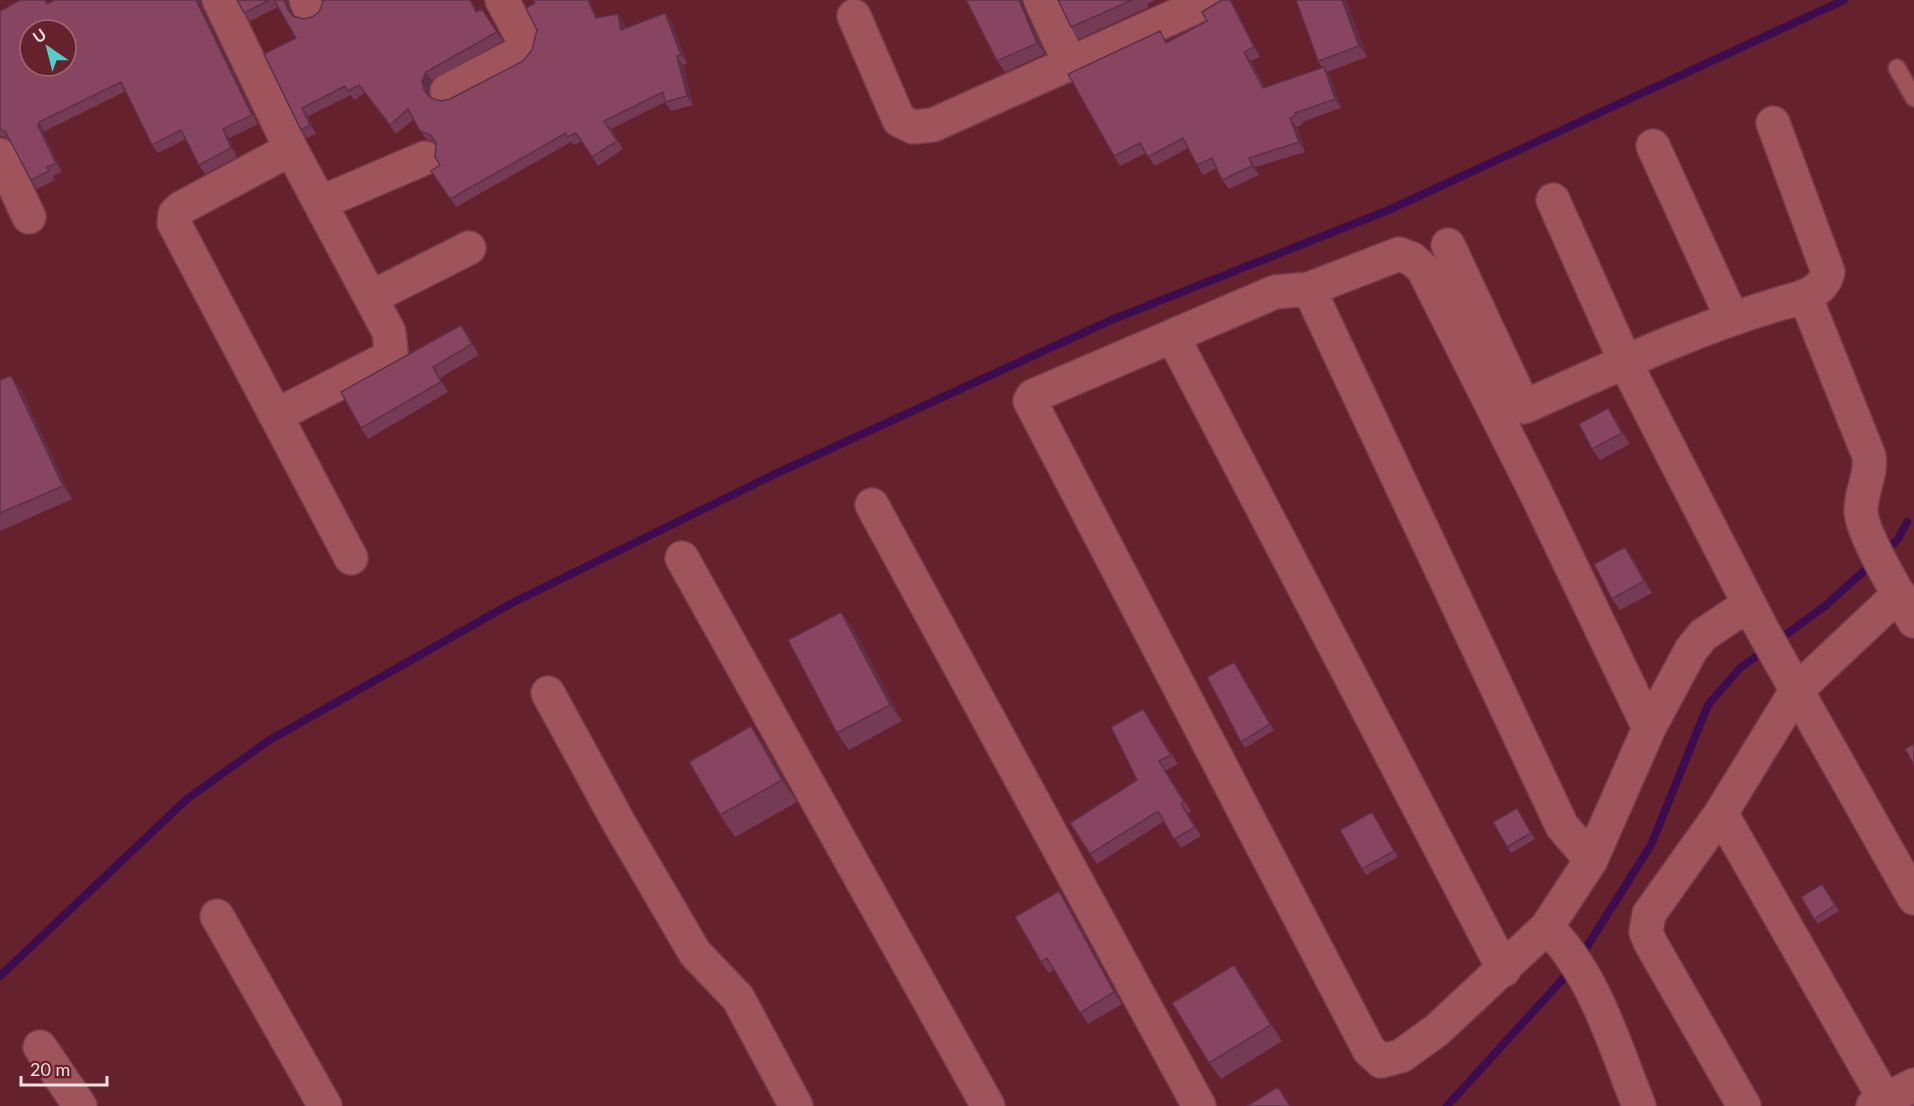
<svg xmlns="http://www.w3.org/2000/svg" width="1914" height="1106" font-family="Lato,sans-serif">
	<style>
		.lines { fill: none; stroke-linecap: round; stroke-linejoin: round }
		.stream { stroke: #3c0c4f; stroke-width: 8 }
		.lane-casing { stroke: #763c4a; stroke-width: 20 }
		.street-casing { stroke: #763c4a; stroke-width: 36 }
		.lane { stroke: #9f545c; stroke-width: 16 }
		.street { stroke: #9f545c; stroke-width: 33 }
		.wall { fill: #753b54 }
		.shaded-wall { fill: #5f3045 }
		.building { fill: #884562; stroke: #5f3045; stroke-width: 1.5; fill-rule: evenodd }
	</style>
	<rect width="100%" height="100%" fill="#65212c"/>
	<g class="lines">
		<!-- stream -->
		<path class="stream" d="M1884,552L1898,539L1907,522
			M1776,642L1825,606L1873,563
			M1581,956L1651,845L1708,705L1740,668L1765,650
			M0,976L187,799L268,741L512,603L773,475L1109,321L1391,209L1844,0
			M1447,1106L1572,969"/>
		<defs>
			<path id="lane" d="M1897,68L1914,98"/>
			<path id="street" d="M219,0L291,149L389,332L391,352L382,361L277,415
				M306,0L310,9
				M1040,0L1071,65
				M854,16L899,120L913,127L933,125L1211,0
				M447,91L520,53L524,41L502,0
				M1653,146L1732,318
				M291,149L181,208L175,214L174,223L351,558
				M0,155L29,217
				M1553,200L1625,361
				M320,203L425,158
				M1448,245L1524,407C1609,369 1693,329 1782,303C1801,298 1823,293 1828,272L1773,123
				M1309,289L1562,826L1591,860
				M1805,296L1869,456C1872,475 1860,493 1861,512C1862,534 1901,599 1914,621
				M372,297L469,248
				M1173,337L1504,970
				M1630,372L1762,629L1914,898
				M872,505L1199,1106
				M682,558L988,1106
				M548,693L619,823L695,953L738,998L796,1106
				M1649,728L1535,491L1423,269L1412,259L1399,254L1309,289L1275,292L1033,396L1030,401L1369,1050L1381,1061L1401,1056L1437,1030L1547,927L1591,860L1649,728L1691,650L1703,635L1749,604
				M1721,813L1885,1100
				M217,916L325,1106
				M1547,927C1595,975 1614,1044 1639,1106
				M40,1047L80,1106
				M1744,1106L1650,942L1646,932L1649,914L1721,813L1796,691L1899,594
				M1873,1106L1914,1085"/>
		</defs>
		<!-- lane casing -->
		<use href="#lane" class="lane-casing"/>
		<!-- street casing -->
		<use href="#street" class="street-casing"/>
		<!-- lane -->
		<use href="#lane" class="lane"/>
		<!-- street -->
		<use href="#street" class="street"/>
	</g>
	<!-- wall -->
	<path class="wall" d="M20,0H46L48,3L54,0H201L202,8L258,124L229,138L237,157L205,174L199,165L186,139L158,153L152,145L126,91L45,131L44,135L62,172L53,176L55,180L37,189L31,180L9,139L2,136L0,137V11Z
		M237,0H288L292,15L303,19L471,0L477,12L482,9L503,41L432,80L428,90L430,97L431,98L441,101L450,99L523,61L598,18L618,14L624,22L626,28L665,13L671,21L687,63L683,65L693,105L671,111L665,102L611,129L623,149L598,166L582,141L574,145L571,142L456,207L431,171L440,165L436,143L426,139L414,119L396,134L365,93L354,100L351,95L308,116L316,134L307,138L301,130L296,38L278,7L250,21Z
		M1022,0L1045,54L1005,72L997,61Z
		M1058,0H1155L1147,4L1149,7L1079,39L1071,27Z
		M1220,0H1231L1260,57L1251,61L1265,88L1322,68L1318,61L1296,0H1346L1367,57L1327,72L1330,76L1341,108L1302,122L1303,124L1297,127L1305,152L1255,167L1259,175L1229,189L1222,180L1217,168L1203,175L1197,165L1188,148L1155,166L1146,153L1120,166L1114,156L1167,42L1207,21Z
		M469,336L479,355L440,378L448,392L368,439L361,428Z
		M0,380L21,389L72,499L0,531Z
		M1608,408L1616,420L1630,444L1600,460L1592,449Z
		M1633,558L1652,593L1620,610L1612,599Z
		M841,612L853,628L902,721L849,750L837,733Z
		M1234,662L1274,730L1245,748L1241,742Z
		M1149,719L1178,764L1165,771L1191,811L1188,813L1201,836L1181,848L1164,821L1097,864L1090,854L1137,780Z
		M751,726L766,748L797,802L735,837L720,815Z
		M1517,808L1535,839L1511,853L1507,847Z
		M1372,812L1398,857L1366,875L1362,869Z
		M1822,884L1839,911L1818,924L1814,919Z
		M1059,891L1067,903L1122,1004L1088,1024L1054,970L1049,973L1041,962Z
		M1245,981L1282,1041L1221,1079L1209,1063Z"/>
	<!-- shaded-wall -->
	<path class="shaded-wall" d="M196,0H201L202,8L258,124L252,115Z
		M284,0H288L293,17L287,8Z
		M470,0H471L482,21L476,12Z
		M588,0H590L602,27L596,18Z
		M1019,0H1022L1045,54L1037,43Z
		M1230,0H1231L1260,57L1254,47Z
		M1342,0H1346L1367,57L1359,46Z
		M665,13L671,21L687,63L681,55Z
		M618,14L624,22L628,39L621,30Z
		M1244,52L1251,61L1270,98L1263,88Z
		M677,56L683,65L693,105L687,96Z
		M1324,67L1330,76L1341,108L1335,99Z
		M426,72L432,80L428,90L430,99L424,90L422,81Z
		M302,108L308,116L316,134L310,125Z
		M1290,118L1297,127L1305,152L1299,142Z
		M39,122L45,131L44,135L62,172L56,163L38,126Z
		M223,129L229,138L237,157L231,148Z
		M1249,158L1255,167L1259,175L1252,166Z
		M461,325L469,336L479,355L472,344Z
		M433,367L440,378L448,392L441,382Z
		M11,375L21,389L72,499L63,486Z
		M1608,408L1616,420L1630,444L1622,433Z
		M1625,547L1633,558L1652,593L1644,581Z
		M841,612L853,628L902,721L890,705Z
		M1234,662L1238,667L1274,730L1270,724Z
		M751,726L766,748L797,802L782,780Z
		M1181,804L1188,813L1201,836L1195,827Z
		M1059,891L1067,903L1122,1004L1114,992Z
		M1234,965L1245,981L1282,1041L1271,1025Z"/>
	<!-- building -->
	<path class="building" d="M20,0H45L47,4L54,0H196L252,115L223,129L231,148L199,165L181,130L152,145L121,82L39,122L38,126L56,163L47,167L49,171L31,180L5,131L0,129V11ZM30,30H66V66H30Z
		M237,0H269L244,13Z
		M274,0H284L287,8L293,16L303,19L312,17L319,12L323,2L322,0H470L476,12L482,9L497,32L426,72L422,81L424,90L431,98L441,101L450,99L523,61L532,50L537,30L526,8L535,3L533,0H588L596,18L618,14L621,30L665,13L681,55L677,56L687,96L665,102L663,92L604,121L617,141L592,157L576,133L567,137L566,133L450,199L431,171L440,165L435,157L436,143L431,135L420,131L408,109L390,125L359,85L348,91L345,86L302,108L310,125L301,130L264,54L296,38Z
		M966,0H1019L1037,43L997,61Z
		M1058,0H1132L1071,27Z
		M1220,0H1230L1254,47L1244,52L1263,88L1324,67L1335,99L1295,113L1296,115L1290,118L1299,142L1249,158L1252,166L1222,180L1212,158L1197,165L1183,138L1148,157L1140,143L1114,156L1068,74L1160,31L1166,43L1207,21L1202,12L1220,1Z
		M1296,0H1342L1359,46L1318,61Z
		M461,325L472,344L433,367L441,382L361,428L341,392Z
		M11,375L63,486L0,513V380Z
		M1608,408L1622,433L1592,449L1579,424Z
		M1625,547L1644,581L1612,599L1594,564Z
		M841,612L890,705L837,733L788,640Z
		M1234,662L1270,724L1241,742L1207,677Z
		M1143,709L1171,755L1159,761L1184,802L1181,804L1195,827L1174,839L1158,811L1090,854L1070,823L1137,780L1111,727Z
		M751,726L782,780L720,815L689,762Z
		M1914,744V765L1905,749Z
		M1517,808L1531,833L1507,847L1493,822Z
		M1372,812L1394,851L1362,869L1340,830Z
		M1822,884L1835,905L1814,919L1801,897Z
		M1059,891L1114,992L1080,1013L1047,958L1041,962L1015,917Z
		M1234,965L1271,1025L1209,1063L1172,1003Z
		M1278,1087L1290,1106H1247Z"/>
	<!-- north arrow -->
	<g transform="translate(48 48) rotate(325)"><circle r="28" fill="#65212c" stroke="#a16d75" stroke-width="1.5"/>
	<path d="M0-4.5L10 22L0 15L-10 22Z" fill="#52cdcc"/>
	<text y="-9" font-size="16" font-weight="bold" text-anchor="middle" fill="#fbe0e2">U</text>
	</g>
	<!-- scale -->
	<path d="M21 1076v9h86v-9" fill="none" stroke="#fbe0e2" stroke-width="3"/>
	<text x="30" y="1076" font-size="18" fill="#fbe0e2" stroke="#65212c" stroke-width="4.5" paint-order="stroke">20 m</text>
</svg>
